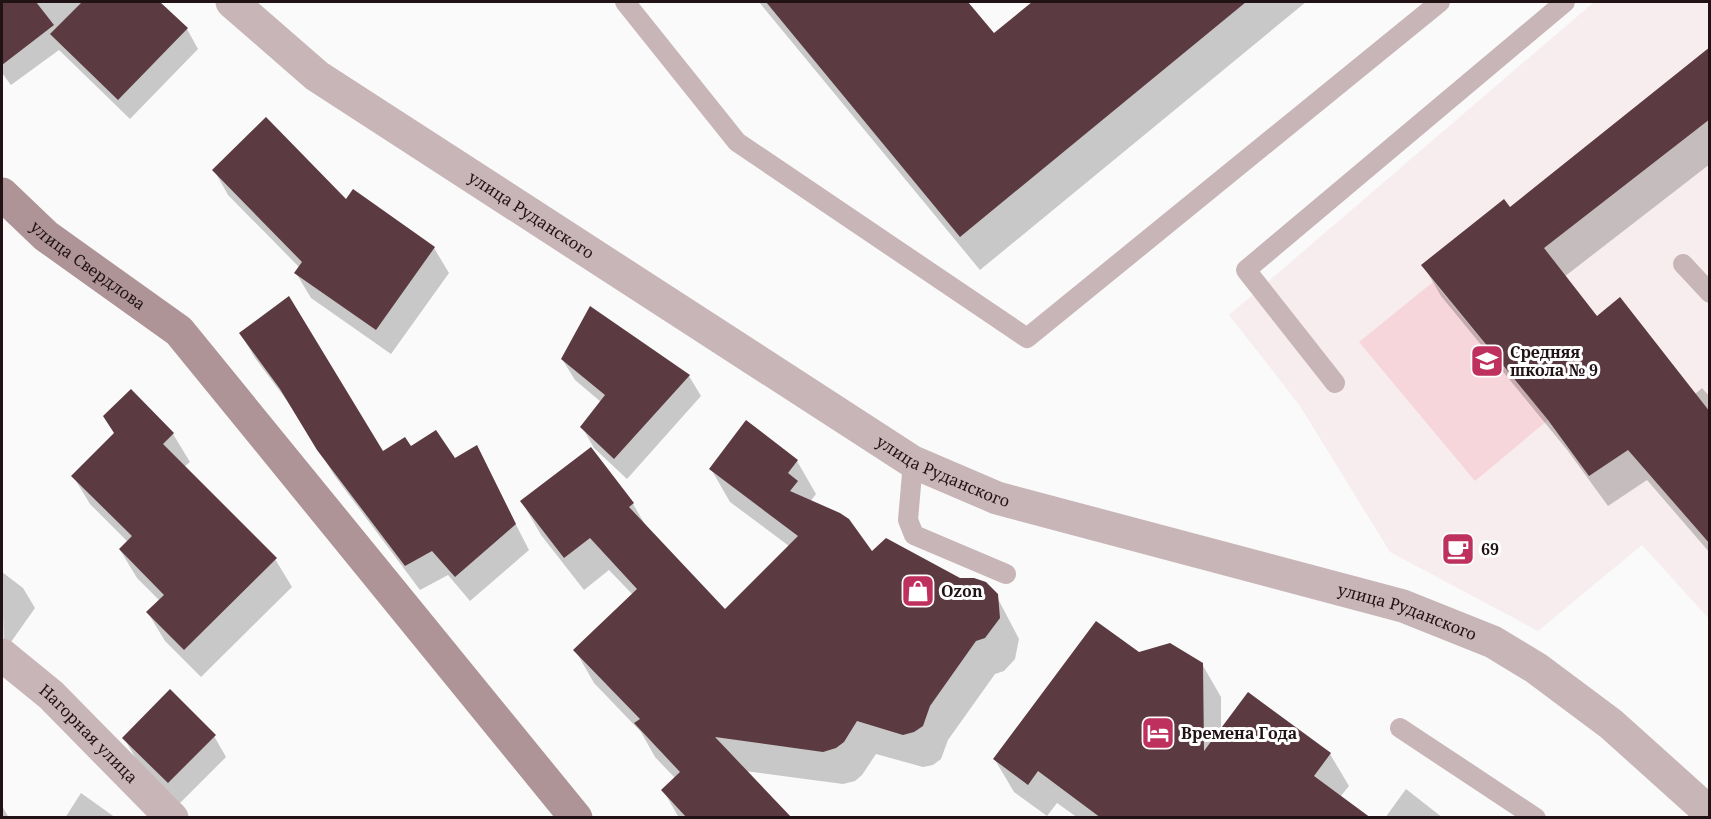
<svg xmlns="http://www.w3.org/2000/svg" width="1711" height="819" font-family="'Noto Serif',serif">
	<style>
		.built { fill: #f7ecee }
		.green { fill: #f7d6db }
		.shadow { fill: #0003 }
		.building { fill: #5c3a41 }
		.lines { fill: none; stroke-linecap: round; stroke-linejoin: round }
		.service { stroke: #c8b5b8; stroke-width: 20 }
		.minor { stroke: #c8b5b8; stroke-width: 33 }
		.secondary { stroke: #ae9397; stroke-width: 33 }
		.labels { text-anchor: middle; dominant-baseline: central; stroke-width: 6; stroke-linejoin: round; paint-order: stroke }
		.street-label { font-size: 16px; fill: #201215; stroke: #fff }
		.poi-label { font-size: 16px; font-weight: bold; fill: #201215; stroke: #fff; text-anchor: start }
	</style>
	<rect width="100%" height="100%" fill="#fafafa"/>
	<!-- built -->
	<path class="built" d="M1594,2H1709V619L1642,545L1538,631L1390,552L1300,406L1229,315Z"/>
	<!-- green -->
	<path class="green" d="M1433,282L1548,420L1475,481L1359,342Z"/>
	<!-- shadow -->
	<path class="shadow" d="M2,2H158L187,29L198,49L130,119L59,50L11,85L2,73Z
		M759,2H966L994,35L1034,2H1306L980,270Z
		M1710,47V164L1564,277L1596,318L1694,395L1702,388L1710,397V553L1647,480L1608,506L1568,451L1441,296L1423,265L1510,210Z
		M214,170L346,201L434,248L449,273L391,354L311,298L296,273L300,268L228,195Z
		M241,334L383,453L411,449L454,461L476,447L529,550L470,601L448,575L420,590L334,475L297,414L255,358Z
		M562,359L689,376L701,396L627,479L594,448L582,427L601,402L575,380Z
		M131,391L173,434L190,462L184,467L275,559L292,587L201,677L165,641L148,613L160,601L137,578L120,550L128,542L90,504L73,476L115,434Z
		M797,461L816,494L810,502L872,554L960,579L996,595L1019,639L1015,659L1004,671L995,674L948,740L941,759L933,765L923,767L876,754L862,775L855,781L843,784L745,771L790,818H679L663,790L675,778L655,757L641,732L594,683L575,650L633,595L609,570L584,590L541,535L522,502L633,504L646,526L725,611L789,546L730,502L711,469Z
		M2,572L23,588L35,608L4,652Z
		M1139,654L1202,664L1221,697V730L1330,754L1349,786L1340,797L1368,818H1078L1057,803L1047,816L1014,792L995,760Z
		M214,736L226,757L180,803L136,759L124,738Z
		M1406,789L1443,818H1385Z
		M81,793L116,818H65Z
		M2,806L9,818H2Z"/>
	<!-- building -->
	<path class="building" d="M2,2H36L54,25L2,65Z
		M82,2H160L188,28L118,100L50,34Z
		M766,2H968L994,33L1032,2H1246L960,237Z
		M1710,47V119L1544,248L1597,316L1620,297L1710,412V544L1628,450L1589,476L1548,420L1421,265L1504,199L1510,207Z
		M266,117L346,199L353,189L435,247L376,330L294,273L302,262L212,170Z
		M289,296L383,451L405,437L411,446L436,430L455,458L477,445L516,524L455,577L432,551L405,566L317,450L280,389L239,333Z
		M590,306L690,375L614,459L580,427L605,395L561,359Z
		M131,389L174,433L163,444L277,558L184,650L146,612L164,595L119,549L132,536L71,476L114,433L103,416Z
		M746,420L798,460L788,473L798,481L790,491L840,513L849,519L872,551L886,538L960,578H974L986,582L998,594L1000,618L985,638L976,641L930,706L923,726L914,732L903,735L857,721L844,742L836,748L823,752L715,737L792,818H687L661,790L680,772L634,723L640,719L573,650L637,589L590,538L564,558L520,501L591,447L634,503L629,507L725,609L798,536L709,469Z
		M1096,621L1139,652L1170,643L1203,663L1204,751L1248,692L1331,753L1314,776L1371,818H1101L1038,771L1028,785L993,759Z
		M170,689L216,735L168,783L122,738Z"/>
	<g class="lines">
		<!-- service -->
		<path class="service" d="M625,2L737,142L1027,338L1440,2
			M1683,264L1710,293
			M1335,383L1246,270L1565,2
			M913,462L908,520L914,535L1006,574
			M1400,728L1536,818"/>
		<!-- minor -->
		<g class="minor">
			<path id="s1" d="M232,2L317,76L913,462L997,498L1403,606L1493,642L1536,668L1611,724L1710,813"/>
			<path id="s2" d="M2,655L51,695L172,818"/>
		</g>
		<!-- secondary -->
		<path class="secondary" id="s3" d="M2,194L46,236L179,331L576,818"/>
	</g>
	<!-- icons -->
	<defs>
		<symbol id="school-square" viewBox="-11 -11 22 22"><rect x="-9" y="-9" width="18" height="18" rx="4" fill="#be305e" stroke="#fff"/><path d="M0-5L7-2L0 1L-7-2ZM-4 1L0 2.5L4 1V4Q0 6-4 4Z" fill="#fff"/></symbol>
		<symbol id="cafe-square" viewBox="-11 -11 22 22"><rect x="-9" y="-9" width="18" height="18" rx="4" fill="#be305e" stroke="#fff"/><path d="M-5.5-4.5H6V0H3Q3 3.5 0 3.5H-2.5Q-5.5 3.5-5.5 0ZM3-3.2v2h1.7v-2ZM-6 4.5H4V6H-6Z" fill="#fff"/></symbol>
		<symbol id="shop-square" viewBox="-11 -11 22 22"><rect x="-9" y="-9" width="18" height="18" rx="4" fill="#be305e" stroke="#fff"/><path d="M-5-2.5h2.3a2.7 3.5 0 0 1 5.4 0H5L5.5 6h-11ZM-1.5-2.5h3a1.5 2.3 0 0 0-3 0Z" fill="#fff"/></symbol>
		<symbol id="hotel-square" viewBox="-11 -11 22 22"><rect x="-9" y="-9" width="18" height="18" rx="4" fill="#be305e" stroke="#fff"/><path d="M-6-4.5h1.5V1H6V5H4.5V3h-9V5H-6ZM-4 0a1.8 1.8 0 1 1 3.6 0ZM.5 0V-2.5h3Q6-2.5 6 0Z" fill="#fff"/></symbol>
	</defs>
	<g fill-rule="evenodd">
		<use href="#school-square" x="1468" y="342" width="38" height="38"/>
		<use href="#cafe-square" x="1439" y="530" width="38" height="38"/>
		<use href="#shop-square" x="899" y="572" width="38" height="38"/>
		<use href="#hotel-square" x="1139" y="714" width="38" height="38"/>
	</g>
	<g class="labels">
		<!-- street labels -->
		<g class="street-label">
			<text stroke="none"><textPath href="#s1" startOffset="368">улица Руданского</textPath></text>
			<text stroke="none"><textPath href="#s3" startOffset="112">улица Свердлова</textPath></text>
			<text stroke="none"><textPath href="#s1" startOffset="854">улица Руданского</textPath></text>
			<text stroke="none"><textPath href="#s1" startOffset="1340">улица Руданского</textPath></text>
			<text stroke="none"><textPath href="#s2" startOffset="117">Нагорная улица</textPath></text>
		</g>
		<!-- poi labels -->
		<g class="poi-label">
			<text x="1510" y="352">Средняя<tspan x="1510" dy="18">школа № 9</tspan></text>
			<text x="1481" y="549">69</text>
			<text x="941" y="591">Ozon</text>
			<text x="1181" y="733">Времена Года</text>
		</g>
	</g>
	<!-- border -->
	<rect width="1711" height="819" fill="none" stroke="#201215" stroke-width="6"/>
</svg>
